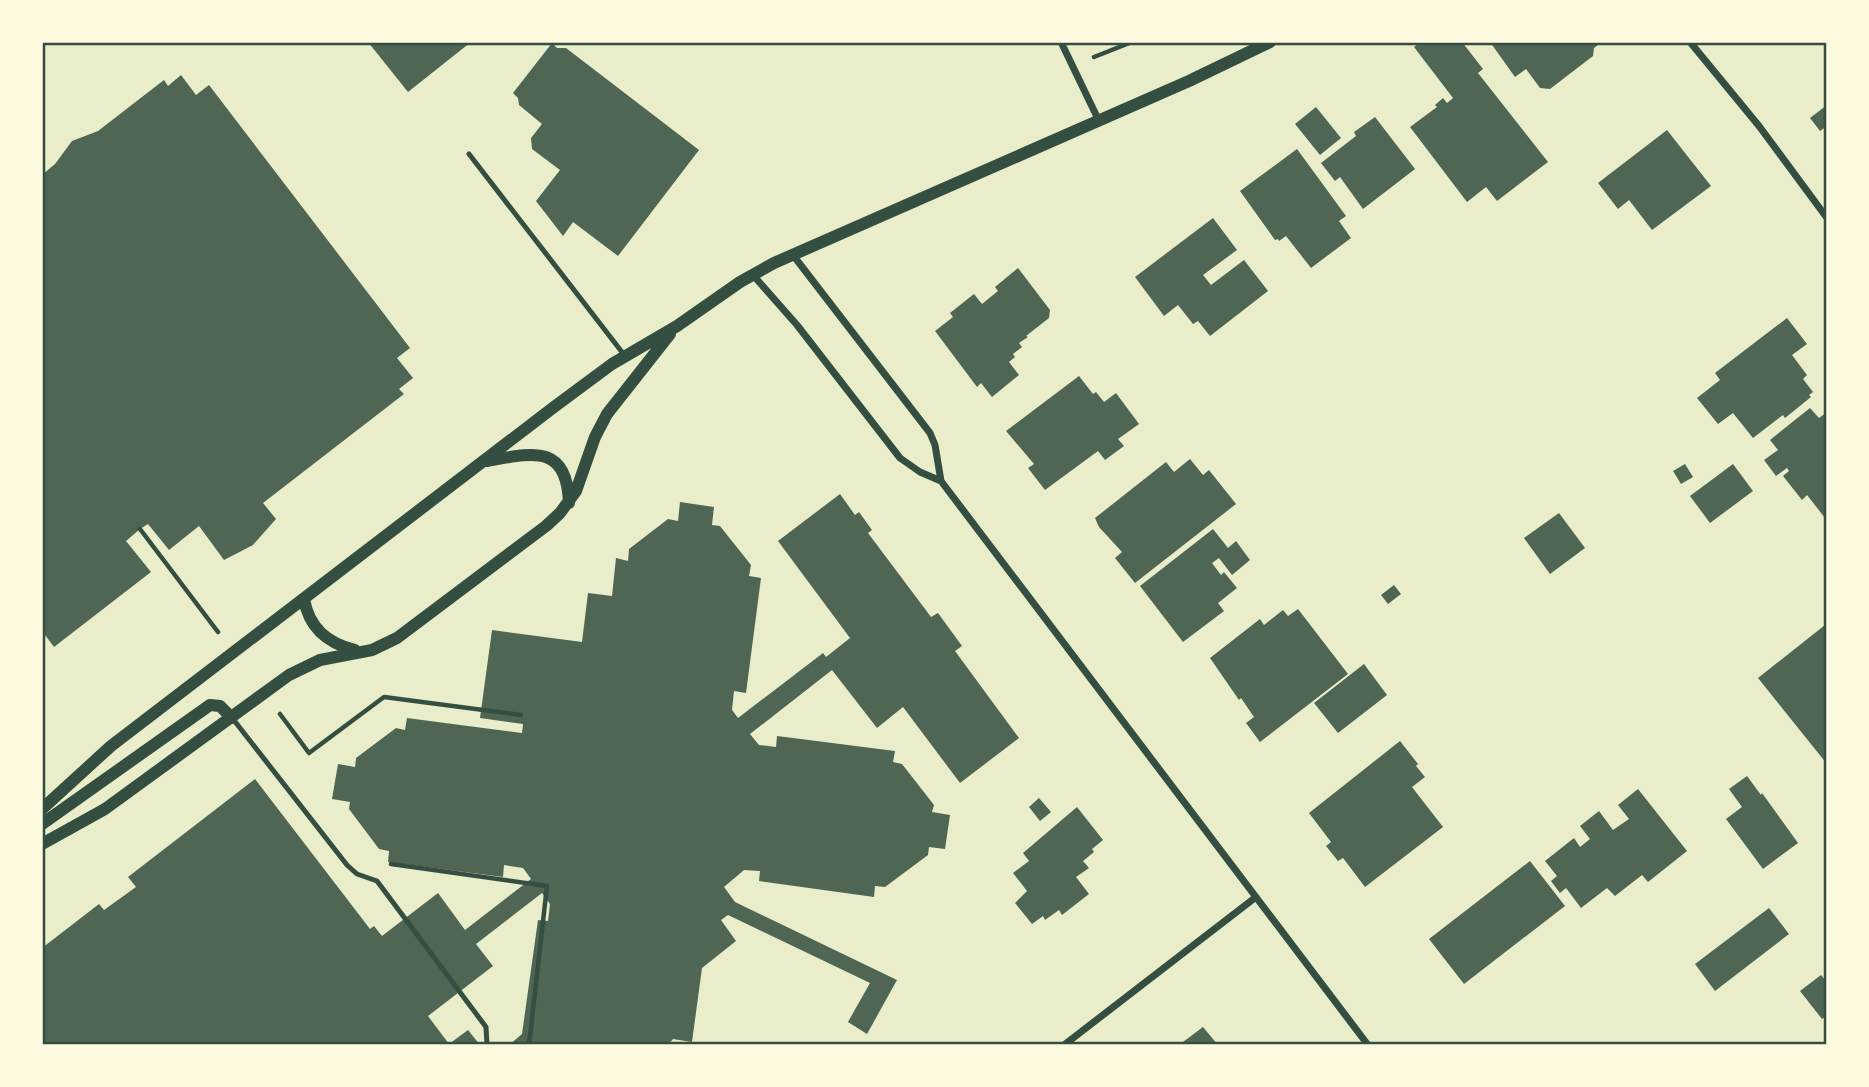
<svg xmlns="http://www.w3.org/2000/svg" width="1869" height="1087" font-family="'Work Sans',sans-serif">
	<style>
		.building { fill: #4f6655 }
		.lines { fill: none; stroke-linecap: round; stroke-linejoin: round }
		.path { stroke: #344e41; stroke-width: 4.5 }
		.service { stroke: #344e41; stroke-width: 5 }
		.minor { stroke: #344e41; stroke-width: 7 }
		.tertiary { stroke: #344e41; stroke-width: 12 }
		.neatline { fill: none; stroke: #344e41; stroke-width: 2.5 }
	</style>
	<rect width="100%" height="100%" fill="#e9edc9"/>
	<!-- building -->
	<path class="building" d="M368,42H471L408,92Z
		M1420,42H1462L1483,69L1478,73L1548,162L1497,201L1486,187L1467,202L1410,127L1437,107L1435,105L1443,98L1447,103L1453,98L1414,47Z
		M1490,42H1596L1598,45L1594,48L1593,56L1550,89L1540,88L1526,69L1515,77Z
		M552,43L557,48H566L699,150L618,256L573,222L563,236L536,201L560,170L532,149L531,138L542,124L519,105L518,98L513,93Z
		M181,75L196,95L209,85L410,348L397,358L413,378L399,389L404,394L263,503L276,519L253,545L224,560L199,526L169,550L148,524L140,529L126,541L151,572L54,647L42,631V175L55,164L72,141L98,131L164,80L168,86Z
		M1827,105V126L1820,131L1810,118Z
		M1316,107L1341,138L1320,155L1295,124Z
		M1375,117L1415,169L1363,209L1340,177L1335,181L1321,163L1356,136L1354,132Z
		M1667,130L1711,186L1652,230L1629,200L1618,209L1598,183Z
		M1297,149L1346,216L1339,221L1351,238L1311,268L1286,236L1279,241L1278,239L1275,240L1240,191Z
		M1213,218L1237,250L1203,275L1211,285L1244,260L1268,291L1210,336L1198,321L1193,324L1178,305L1164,316L1135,277Z
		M1018,268L1050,310L1049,318L1026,336L1028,337L1019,343L1022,347L1013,354L1015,357L1009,362L1019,375L992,397L981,383L977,387L935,331L953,317L950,313L974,294L982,304L998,291L995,287Z
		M1787,318L1807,344L1792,355L1807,375L1803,379L1813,392L1809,395L1811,397L1785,418L1783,415L1753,438L1733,413L1718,424L1697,398L1720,380L1715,373Z
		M1079,376L1093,394L1096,392L1104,402L1116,393L1139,424L1118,439L1124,446L1105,460L1098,451L1045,490L1028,468L1034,464L1006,431Z
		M1810,408L1819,418L1827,412V517L1825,518L1807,495L1802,500L1783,476L1789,471L1787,468L1776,476L1764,460L1778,450L1770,440Z
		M1190,459L1203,475L1209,470L1236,504L1135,583L1115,558L1122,552L1099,527L1095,518L1166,462L1174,472Z
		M1685,464L1693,477L1681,484L1673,471Z
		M1733,464L1753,491L1710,523L1690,496Z
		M840,494L855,515L859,512L872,530L868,533L931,617L938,613L962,646L955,651L1019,738L960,783L903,707L877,728L832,670L750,734L759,745L776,747L777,736L895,751L893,762L902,764L934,805L932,812L950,815L945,849L929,847L928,855L885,887L875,886L874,897L759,881L760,871L744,870L724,887L735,902L897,980L867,1034L848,1022L870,983L728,915L721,920L736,941L702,968L692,1042L673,1039L668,1045H509L522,1034L538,920L548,921L550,904L542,893L476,944L493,966L428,1016L449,1044L468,1030L480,1045H42V948L99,904L104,910L136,887L128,877L255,779L370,929L374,926L382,936L438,893L465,930L531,879L523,868L504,865L503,877L388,862L389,851L379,849L349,809L350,802L332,799L338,764L355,767L356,758L396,728L405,730L407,718L522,733L523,724L480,718L492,630L582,642L588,593L612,596L616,558L628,561L629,549L668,519L678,521L680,502L714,507L712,525L720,526L751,565L749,576L761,578L746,693L734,691L732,710L738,718L823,653L826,657L850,638L778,541Z
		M1559,513L1585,548L1550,574L1524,538Z
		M1213,529L1228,548L1236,541L1250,560L1232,575L1219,558L1212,563L1221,575L1224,572L1237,588L1218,603L1224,611L1183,642L1140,586Z
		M1394,585L1401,594L1388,604L1381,595Z
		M1298,609L1348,674L1260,742L1246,723L1254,717L1241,698L1239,700L1210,658L1260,619L1264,625L1283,610L1288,616Z
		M1825,625L1827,628V764L1758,678Z
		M1364,664L1387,695L1338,733L1314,703Z
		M1400,741L1418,764L1416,766L1425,777L1412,787L1443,827L1365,887L1343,858L1338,861L1326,846L1331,842L1309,813Z
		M1747,776L1761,795L1762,793L1798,843L1763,869L1726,819L1742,807L1729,789Z
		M1638,789L1687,851L1648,882L1642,875L1615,896L1607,888L1581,908L1566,888L1560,893L1551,881L1557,876L1545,861L1574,838L1580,847L1590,839L1580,826L1599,811L1613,830L1629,819L1618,805Z
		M1039,798L1051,812L1040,821L1029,807Z
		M1077,807L1103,840L1092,849L1094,852L1083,861L1089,868L1076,877L1089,894L1062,915L1059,910L1045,920L1043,916L1032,924L1015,903L1027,891L1013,873L1029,861L1023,853Z
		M1530,861L1565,906L1464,984L1429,939Z
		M1769,908L1789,934L1715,991L1695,964Z
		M1821,975L1827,982V1015L1822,1019L1800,991Z
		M1203,1027L1218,1045H1179Z"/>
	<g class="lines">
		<!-- path -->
		<path class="path" d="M1094,57L1132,42
			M140,529L218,632
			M280,714L309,753L384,697L521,715
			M391,864L547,886L529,1045"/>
		<!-- service -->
		<path class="service" d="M469,154L625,356
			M233,719L347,865L357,874L377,881L486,1027L487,1045"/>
		<!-- minor -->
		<path class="minor" d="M1061,42L1099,121
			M1690,42L1759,126L1827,218
			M793,255L930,433L935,445L941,481L1368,1045
			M753,275L797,325L900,458L920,472L941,481
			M1064,1045L1256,897"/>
		<!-- tertiary -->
		<path class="tertiary" d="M487,461C532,453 567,443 569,503
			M304,599C309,628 327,643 355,650
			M42,809L111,746L554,407L612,364L677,326L740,282L774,263L1189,81L1270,42
			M42,824L210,705L220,706L232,718
			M42,844L105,809L289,675L320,660L372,650L397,638L546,526L560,513L576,491L595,437L607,414L670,334"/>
	</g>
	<!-- border -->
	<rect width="1869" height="1087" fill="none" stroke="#fefae0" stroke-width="88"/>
	<rect x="44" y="44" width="1781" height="999" class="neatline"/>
</svg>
